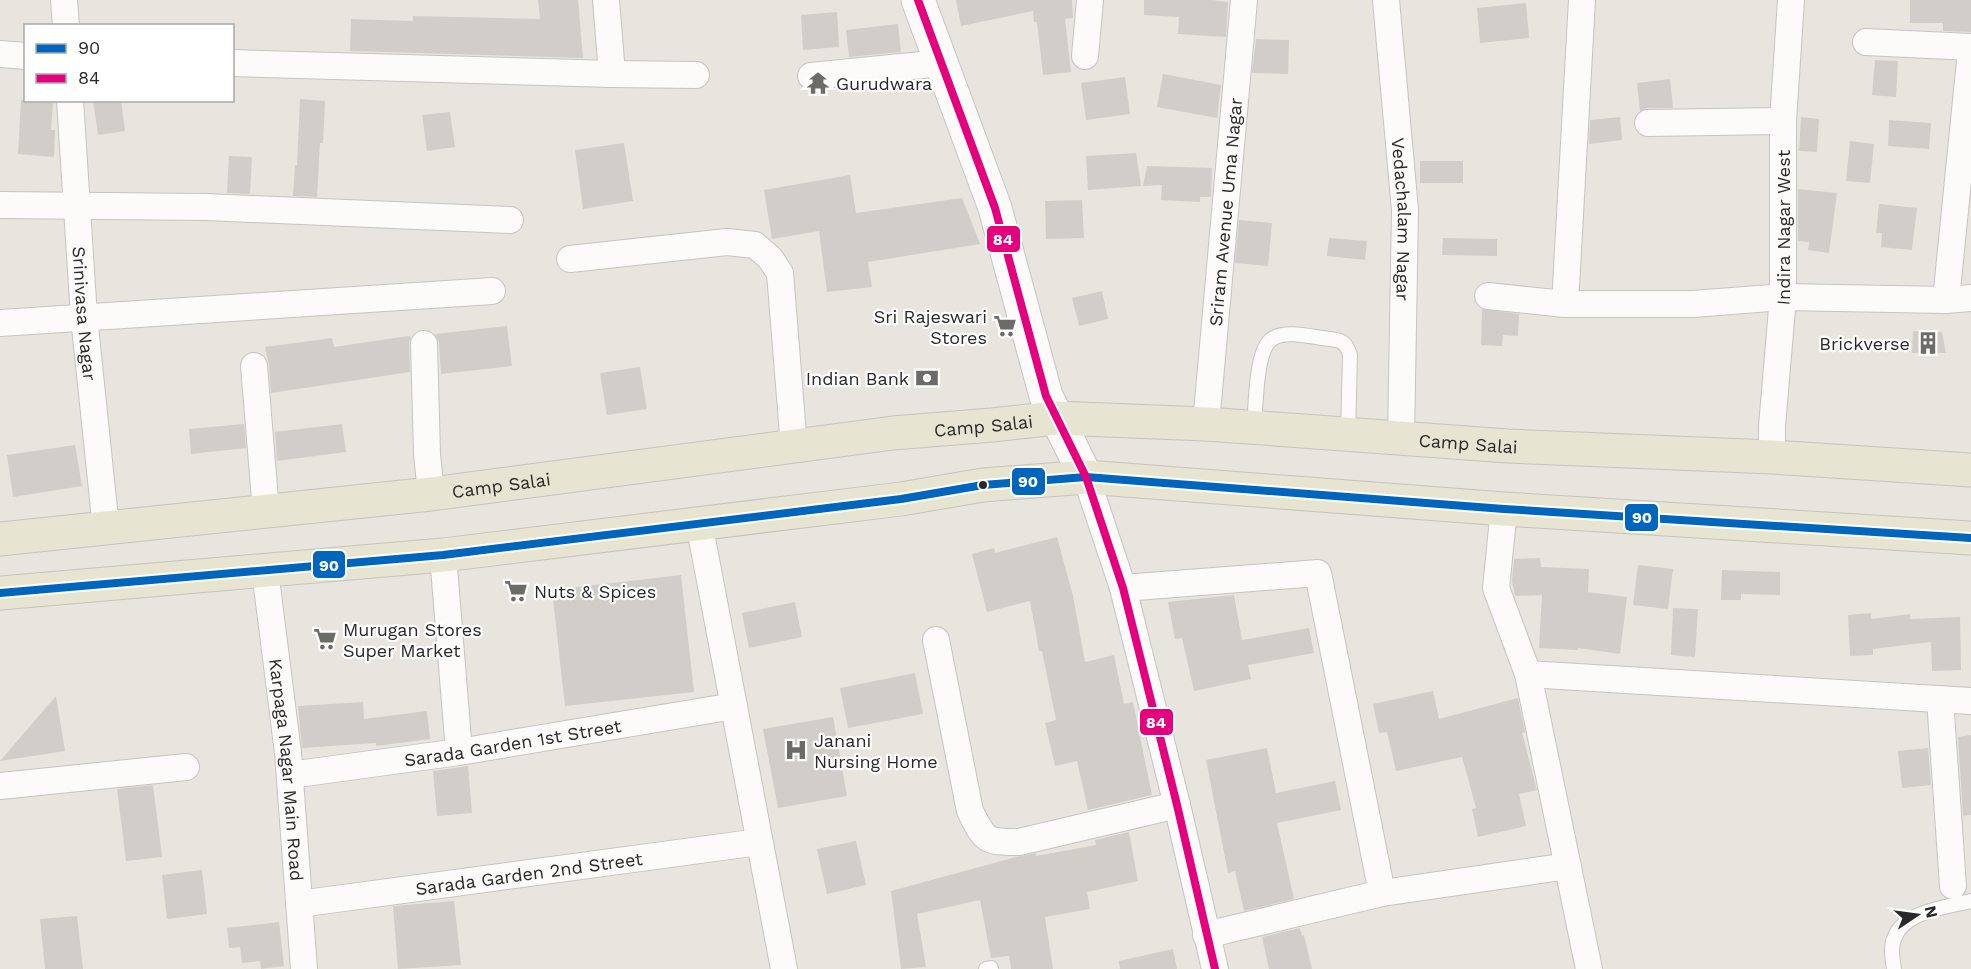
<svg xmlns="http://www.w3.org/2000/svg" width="1971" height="969" font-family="'Work Sans',sans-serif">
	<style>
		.building { fill: #d1cec9 }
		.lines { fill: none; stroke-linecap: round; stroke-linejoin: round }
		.service-casing { stroke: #c5c4c4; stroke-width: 16 }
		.minor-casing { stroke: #c5c4c4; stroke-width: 28 }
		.tertiary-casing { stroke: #c5c4c4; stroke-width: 35 }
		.primary-casing { stroke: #c4c3c0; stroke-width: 35 }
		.service { stroke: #fcfbfa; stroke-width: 14 }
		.minor { stroke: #fcfbfa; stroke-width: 26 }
		.tertiary { stroke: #fcfbfa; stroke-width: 33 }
		.primary { stroke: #e7e4d2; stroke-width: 33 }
		.bus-1-casing { stroke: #fff; stroke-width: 12 }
		.bus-2-casing { stroke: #fff; stroke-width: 12 }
		.bus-1 { stroke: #0065bd; stroke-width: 8 }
		.bus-2 { stroke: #e5007d; stroke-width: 8 }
		.bus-dot { fill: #292929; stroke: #fff; stroke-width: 2 }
		.labels { text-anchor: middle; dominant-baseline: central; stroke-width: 4.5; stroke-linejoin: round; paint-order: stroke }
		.poi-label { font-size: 18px; fill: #292929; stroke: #fff; text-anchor: start }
		.street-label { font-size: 18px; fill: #292929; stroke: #fff }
		.line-badge { stroke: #fff; stroke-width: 2 }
		.badge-label { font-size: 16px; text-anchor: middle; font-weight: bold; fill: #fff }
	</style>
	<rect width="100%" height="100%" fill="#e8e5de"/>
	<g class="building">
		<path d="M538,0H578L583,58L350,51L351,19L413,21V16L540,19Z"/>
		<path d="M956,0H1072L1073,18L1065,19L1071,72L1043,75L1037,22H1034L1033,11L961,26Z"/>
		<path d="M1144,0H1212L1228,2L1226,37L1178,34L1179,17L1144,15Z"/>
		<path d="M1910,0H1971V32L1943,31V23H1910Z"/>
		<path d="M1526,3L1529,38L1480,43L1477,8Z"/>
		<path d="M837,12L839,47L803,50L801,15Z"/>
		<path d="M898,24L901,52L849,57L846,30Z"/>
		<path d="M1256,39L1289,40L1288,74L1252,73Z"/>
		<path d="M1875,60L1898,61L1896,97L1872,95Z"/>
		<path d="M1163,74L1221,85L1217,118L1157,107Z"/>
		<path d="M1125,77L1130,114L1086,120L1081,83Z"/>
		<path d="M1670,79L1673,108H1648L1640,111L1637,83Z"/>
		<path d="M300,99L325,101L323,143H320L317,197L293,196L295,165H297Z"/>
		<path d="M21,100H53L51,130H55L54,157L18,154Z"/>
		<path d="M93,100H121L125,131L98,135Z"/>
		<path d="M450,112L455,147L427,151L422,115Z"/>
		<path d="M1620,117L1622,140L1589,144L1590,120Z"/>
		<path d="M1801,117L1819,119L1817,152L1799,151Z"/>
		<path d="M1889,120L1931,123L1929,149L1888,146Z"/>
		<path d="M1850,141L1874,144L1870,183L1846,181Z"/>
		<path d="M624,143L633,201L583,209L575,150Z"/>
		<path d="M1136,153L1141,186L1088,190L1086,156Z"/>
		<path d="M229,156L252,157L250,194L227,193Z"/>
		<rect x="1420" y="161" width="43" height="22"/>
		<path d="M1147,166L1212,168L1211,197H1200V202L1161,200L1162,185L1143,186Z"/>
		<path d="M850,175L856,213L962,198L980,244L868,262L872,287L827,292L819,231L772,239L764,190Z"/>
		<path d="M1798,189L1837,193L1829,253L1808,250L1809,242L1798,241Z"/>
		<path d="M1082,200L1084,238L1046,239L1045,201Z"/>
		<path d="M1879,204L1917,208L1912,250L1881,247L1882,233H1876Z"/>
		<path d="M1239,220L1272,223L1268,266L1235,263Z"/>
		<path d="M1329,238L1367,241L1365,260L1327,256Z"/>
		<path d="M1443,238L1497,239V256L1442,255Z"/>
		<path d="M1102,291L1108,319L1079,326L1072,298Z"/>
		<path d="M1482,309L1519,314L1518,336L1503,335L1502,346L1481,345Z"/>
		<path d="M507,326L512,366L441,374L439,343L435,334Z"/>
		<path d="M1913,331L1942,332L1946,353H1912Z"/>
		<path d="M408,336L411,337L409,344L410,372L271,393L269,365L265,347L332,338L334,347Z"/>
		<path d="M640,367L647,409L607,415L600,373Z"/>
		<path d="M244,424L246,448L191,454L189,429Z"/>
		<path d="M342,424L346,452L277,461L275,432Z"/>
		<path d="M75,445L82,486L13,497L7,455Z"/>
		<path d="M1057,537L1073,596L1085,662L1114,655L1124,704L1133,702L1152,795L1088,810L1077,761L1055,766L1045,723L1056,720L1042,651H1039L1030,601L987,612L972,554L994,548L995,553Z"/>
		<path d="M1540,558L1541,567L1589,569L1588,592L1627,597L1620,654L1578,648V650L1539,648L1542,595L1515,596L1512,581L1514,559Z"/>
		<path d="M1638,565L1673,569L1668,609L1633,605Z"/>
		<path d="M1722,570L1780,572V595L1741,594V600H1721Z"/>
		<path d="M681,575L694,692L565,706L552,590Z"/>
		<path d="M1234,595L1242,640L1309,628L1314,653L1248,665L1251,679L1194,691L1182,638L1175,639L1168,602Z"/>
		<path d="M795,602L802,637L749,648L742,613Z"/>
		<path d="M1673,608L1698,609L1695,657L1671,655Z"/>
		<path d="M1871,613V619L1910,614V619L1960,617L1961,670L1932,671L1931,642L1873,649V655L1850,656L1848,615Z"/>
		<path d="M915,673L923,714L848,728L840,688Z"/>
		<path d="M1433,691L1439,719L1518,698L1525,732L1522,733L1537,790L1519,794L1526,826L1478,837L1472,809L1476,808L1462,757L1396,771L1387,732L1379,733L1373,704Z"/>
		<path d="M56,696L65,751L0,761Z"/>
		<path d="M363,702L364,719L427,711L430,739L376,746V743L302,748L298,706Z"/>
		<path d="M833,717L847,796L778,808L763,729Z"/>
		<path d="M1971,735V815L1963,816L1958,737Z"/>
		<path d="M1267,748L1276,793L1335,781L1341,810L1277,823L1294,899L1244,911L1235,871L1228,873L1206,760Z"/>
		<path d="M1928,748L1931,785L1902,788L1898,751Z"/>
		<path d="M468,766L472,813L437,816L433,771Z"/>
		<path d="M153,785L162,857L126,861L117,789Z"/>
		<path d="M1129,832L1138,881L1087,892L1090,909L1045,917L1053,969H1011L1009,956L991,958L980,900L917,914L926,967L901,969L891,891L1016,857L1036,853V856L1096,845L1095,840Z"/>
		<path d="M856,841L866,885L827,894L817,849Z"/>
		<path d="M202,870L207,914L167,919L162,875Z"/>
		<path d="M454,901L461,965L398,969L393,906Z"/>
		<path d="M77,916L83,969H45L40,919Z"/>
		<path d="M279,922L284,966L261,969L260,961L242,963L240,947L229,948L227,928Z"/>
		<path d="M1300,928L1302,936L1304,935L1312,969H1269L1262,937Z"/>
		<path d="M1173,949L1177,969H1120L1119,961Z"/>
	</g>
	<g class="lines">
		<g class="service-casing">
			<g id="service">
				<path d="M1254,428C1256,408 1255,350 1272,339C1284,330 1308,336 1322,338C1337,340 1345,338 1350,355L1348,435"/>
				<path d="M986,969L991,968"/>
				<path d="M1894,969C1893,963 1892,956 1892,950C1893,912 1943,908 1971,901"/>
			</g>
		</g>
		<g class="minor-casing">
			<g id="minor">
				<path d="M64,0L66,26"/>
				<path id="s1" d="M1386,0L1405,210L1401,439"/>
				<path d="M1582,0L1565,304H1693L1783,297L1946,300L1971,298"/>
				<path d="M1866,42L1971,47"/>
				<path d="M0,54L26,56"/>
				<path d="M1085,56L1090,0"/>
				<path d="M232,63L612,74L606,0"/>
				<path d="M612,74L696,75"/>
				<path d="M811,76L942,63"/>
				<path id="s2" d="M70,100L84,317L106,528"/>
				<path d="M1648,123L1783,121"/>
				<path d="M0,205L206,207L510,220"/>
				<path d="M570,259L727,242L755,245L770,258L780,273L794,447"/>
				<path d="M1488,296L1565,304"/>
				<path d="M1946,300L1971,51"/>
				<path d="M0,323L492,291"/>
				<path d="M424,344L427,454L431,494"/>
				<path d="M254,366L266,511"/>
				<path id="s3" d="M1206,424L1244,0"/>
				<path id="s4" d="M1772,457V426L1783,297V121L1791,0"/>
				<path d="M1086,477L1123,588L1177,805L1215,969"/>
				<path d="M1504,509L1496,588L1528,674L1589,969"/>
				<path d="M699,523L784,969"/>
				<path d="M443,555L459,752"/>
				<path id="s5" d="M265,571L288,753L304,969"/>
				<path d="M1123,588L1318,573L1382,893"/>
				<path d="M936,640L970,811C985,841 985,842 1019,842L1177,805"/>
				<path d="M1528,674L1971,701"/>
				<path d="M1940,699L1953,886"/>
				<path id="s6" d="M290,775L459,752L734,706"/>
				<path d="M0,786L186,767"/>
				<path id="s7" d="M299,904L759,842"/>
				<path d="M1206,935L1382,893L1568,866"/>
			</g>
		</g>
		<g class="tertiary-casing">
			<path id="tertiary" d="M918,0L995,208L1046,396L1086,477"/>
		</g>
		<g class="primary-casing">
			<g id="primary">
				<path id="s8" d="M0,539L431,494L893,433L992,425L1056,418L1206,424L1508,446L1772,457L1971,470"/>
				<path d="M0,593L443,555L901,499L983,485L1086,477L1504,509L1971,538"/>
			</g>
		</g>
		<use href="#service" class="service"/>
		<use href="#minor" class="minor"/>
		<use href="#tertiary" class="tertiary"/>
		<use href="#primary" class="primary"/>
		<g class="bus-1-casing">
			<path id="bus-1" d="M0,593L443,555L901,499L983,485L1086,477L1504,509L1971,538"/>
		</g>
		<g class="bus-2-casing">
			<path id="bus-2" d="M918,0L995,208L1046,396L1086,477L1123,588L1177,805L1215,969"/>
		</g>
		<use href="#bus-1" class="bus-1"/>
		<use href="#bus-2" class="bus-2"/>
	</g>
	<defs>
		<g id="temple-bare" transform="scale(1.8)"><path d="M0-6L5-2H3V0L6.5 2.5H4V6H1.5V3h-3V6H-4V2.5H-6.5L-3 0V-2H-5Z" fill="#6c6b68" stroke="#fff" stroke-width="2.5" paint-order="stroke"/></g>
		<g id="supermarket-bare" transform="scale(1.8)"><path d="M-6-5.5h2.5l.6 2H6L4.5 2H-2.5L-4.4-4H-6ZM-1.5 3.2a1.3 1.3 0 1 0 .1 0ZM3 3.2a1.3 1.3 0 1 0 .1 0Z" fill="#6c6b68" stroke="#fff" stroke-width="2.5" paint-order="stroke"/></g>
		<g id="building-bare" transform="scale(1.8)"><path d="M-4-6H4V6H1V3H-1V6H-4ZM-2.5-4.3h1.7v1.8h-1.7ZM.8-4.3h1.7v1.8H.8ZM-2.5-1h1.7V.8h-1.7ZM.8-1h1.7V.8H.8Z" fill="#6c6b68" stroke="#fff" stroke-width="2.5" paint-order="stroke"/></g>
		<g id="bank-bare" transform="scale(1.8)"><path d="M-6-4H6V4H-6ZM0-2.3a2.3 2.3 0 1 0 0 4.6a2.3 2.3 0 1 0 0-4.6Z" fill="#6c6b68" stroke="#fff" stroke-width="2.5" paint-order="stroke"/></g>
		<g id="hospital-bare" transform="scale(1.8)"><path d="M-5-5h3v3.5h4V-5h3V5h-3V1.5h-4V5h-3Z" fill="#6c6b68" stroke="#fff" stroke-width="2.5" paint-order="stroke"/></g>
	</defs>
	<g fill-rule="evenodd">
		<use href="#temple-bare" x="818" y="83"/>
		<use href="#supermarket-bare" x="1005" y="326"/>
		<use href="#building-bare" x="1928" y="343"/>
		<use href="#bank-bare" x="927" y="378"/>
		<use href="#supermarket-bare" x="516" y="591"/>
		<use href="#supermarket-bare" x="325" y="639"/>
		<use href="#hospital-bare" x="796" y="750"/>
	</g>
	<circle class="bus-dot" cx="983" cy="485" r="5"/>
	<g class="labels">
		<g class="poi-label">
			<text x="836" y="83">Gurudwara</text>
			<text x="987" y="316" text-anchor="end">Sri Rajeswari<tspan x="987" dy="21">Stores</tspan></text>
			<text x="1910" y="343" text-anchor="end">Brickverse</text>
			<text x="909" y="378" text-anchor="end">Indian Bank</text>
			<text x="534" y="591">Nuts &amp; Spices</text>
			<text x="343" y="629">Murugan Stores<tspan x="343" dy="21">Super Market</tspan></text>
			<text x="814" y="740">Janani<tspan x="814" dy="21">Nursing Home</tspan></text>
		</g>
		<g class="street-label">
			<text stroke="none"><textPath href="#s3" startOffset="213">Sriram Avenue Uma Nagar</textPath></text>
			<text stroke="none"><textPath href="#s1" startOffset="220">Vedachalam Nagar</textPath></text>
			<text stroke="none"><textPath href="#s4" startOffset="230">Indira Nagar West</textPath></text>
			<text stroke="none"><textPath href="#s2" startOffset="214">Srinivasa Nagar</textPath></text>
			<text stroke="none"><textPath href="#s8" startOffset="990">Camp Salai</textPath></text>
			<text stroke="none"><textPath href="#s8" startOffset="1476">Camp Salai</textPath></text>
			<text stroke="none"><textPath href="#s8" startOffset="504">Camp Salai</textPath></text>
			<text stroke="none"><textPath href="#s6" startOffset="225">Sarada Garden 1st Street</textPath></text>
			<text stroke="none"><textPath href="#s5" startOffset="200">Karpaga Nagar Main Road</textPath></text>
			<text stroke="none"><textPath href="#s7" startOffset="232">Sarada Garden 2nd Street</textPath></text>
		</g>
	</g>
	<g class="line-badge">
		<rect x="986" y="225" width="35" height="28" rx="6" fill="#e5007d"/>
		<rect x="1011" y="467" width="35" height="29" rx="6" fill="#0065bd"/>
		<rect x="1624" y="503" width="35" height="29" rx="6" fill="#0065bd"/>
		<rect x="312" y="550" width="34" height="29" rx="6" fill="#0065bd"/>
		<rect x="1139" y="708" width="35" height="28" rx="6" fill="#e5007d"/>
	</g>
	<g class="badge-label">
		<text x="1003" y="245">84</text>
		<text x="1028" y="487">90</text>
		<text x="1642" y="523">90</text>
		<text x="329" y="571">90</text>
		<text x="1156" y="728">84</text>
	</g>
	<rect x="24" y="24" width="210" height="78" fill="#ffffff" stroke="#a9a9a9" stroke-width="1.5"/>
	<rect x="36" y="44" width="30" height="9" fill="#0065bd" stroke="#a9a9a9" stroke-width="1.5"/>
	<text x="78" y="54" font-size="18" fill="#292929">90</text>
	<rect x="36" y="74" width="30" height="9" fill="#e5007d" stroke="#a9a9a9" stroke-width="1.5"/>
	<text x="78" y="84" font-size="18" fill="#292929">84</text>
	<g transform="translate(1917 915) rotate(77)" stroke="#ffffff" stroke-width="4.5" paint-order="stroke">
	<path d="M0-4.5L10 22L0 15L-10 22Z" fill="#292929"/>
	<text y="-9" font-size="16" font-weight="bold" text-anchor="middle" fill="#292929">N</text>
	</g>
</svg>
